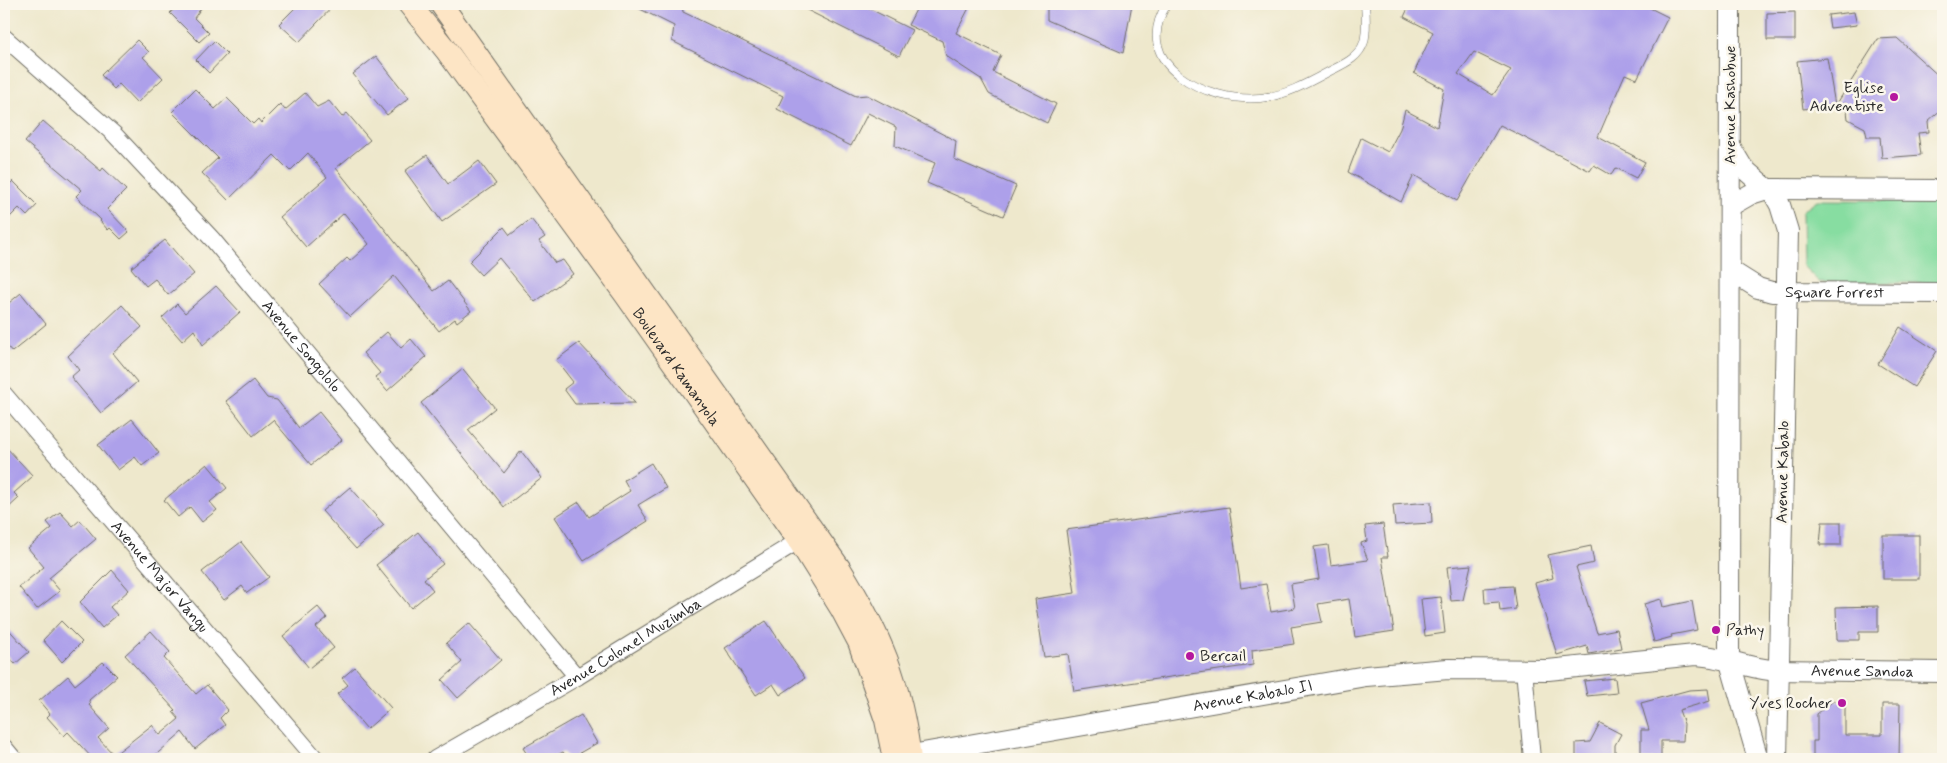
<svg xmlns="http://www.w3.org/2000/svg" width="1947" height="763" font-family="Mynerve,sans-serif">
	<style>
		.green { fill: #87dda1; stroke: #598466 }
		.building { fill: #ada0ea; fill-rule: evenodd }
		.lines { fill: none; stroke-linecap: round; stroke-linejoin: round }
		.service-casing { stroke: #6f6d63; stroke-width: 9 }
		.minor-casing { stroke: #6f6d63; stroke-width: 18 }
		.tertiary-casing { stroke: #6f6d63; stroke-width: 22 }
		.secondary-casing { stroke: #6f6d63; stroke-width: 24 }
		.service { stroke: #fff; stroke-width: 8 }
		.minor { stroke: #fff; stroke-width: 16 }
		.tertiary { stroke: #fff; stroke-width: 20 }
		.secondary { stroke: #fde5c5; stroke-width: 22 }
		.poi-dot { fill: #b5179e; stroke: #fbf7ec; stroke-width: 2 }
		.labels { text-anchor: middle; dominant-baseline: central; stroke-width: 5; stroke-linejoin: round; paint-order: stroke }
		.poi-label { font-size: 16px; fill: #2b2b2b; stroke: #fbf7ec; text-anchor: end }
		.street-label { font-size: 16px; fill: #2b2b2b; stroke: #fbf7ec }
	</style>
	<rect width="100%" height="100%" fill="#fbf7ec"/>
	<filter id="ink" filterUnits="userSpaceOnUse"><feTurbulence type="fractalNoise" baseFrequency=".02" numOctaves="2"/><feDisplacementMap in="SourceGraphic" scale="10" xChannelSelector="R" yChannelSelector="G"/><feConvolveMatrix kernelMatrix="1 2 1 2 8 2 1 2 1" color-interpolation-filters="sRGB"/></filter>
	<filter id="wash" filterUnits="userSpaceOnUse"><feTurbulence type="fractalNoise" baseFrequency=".0096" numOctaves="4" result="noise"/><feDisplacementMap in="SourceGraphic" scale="20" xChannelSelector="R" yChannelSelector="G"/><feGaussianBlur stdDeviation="1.12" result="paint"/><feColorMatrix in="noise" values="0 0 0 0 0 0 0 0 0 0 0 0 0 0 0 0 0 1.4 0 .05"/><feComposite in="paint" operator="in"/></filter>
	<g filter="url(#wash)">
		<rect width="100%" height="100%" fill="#eee8cc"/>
		<path class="green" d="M1817,200L1943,201V283L1819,282L1803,266L1802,211Z"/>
		<g id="blocks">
			<g class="building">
				<path d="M180,4H204L194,18L209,33L199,42L170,13Z"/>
				<path d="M299,4H335L299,42L279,24Z"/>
				<path d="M630,4H682L683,12L856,96L867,95L956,141L954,159L1016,186L1003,216L927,183L935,163L895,146L896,127L868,113L851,146L777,109L783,96L672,41L674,26Z"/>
				<path d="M795,4H860L912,30L899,56Z"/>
				<path d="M919,4H971L956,33L1001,55L993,72L1056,104L1047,123L989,94L981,79L946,56L942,41L908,25Z"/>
				<path d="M1047,4H1132L1123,53L1047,20Z"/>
				<path d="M1410,4H1642L1668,17L1637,79L1625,74L1598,137L1645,162L1636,178L1616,168L1611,175L1594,165L1590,171L1500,125L1457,201L1414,175L1401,202L1348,172L1361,138L1388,152L1400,129L1405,110L1437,127L1444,89L1414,73L1433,32L1404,17ZM1474,52L1511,70L1493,95L1458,74Z"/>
				<path d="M1795,12V40H1767V13Z"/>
				<path d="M1854,12L1857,25L1830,28L1828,15Z"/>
				<path d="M1897,38L1942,79L1943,108L1928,121L1929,132L1918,133L1921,155L1882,158L1880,137H1867L1865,128L1848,119L1846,103L1836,105L1878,39Z"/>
				<path d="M137,40L149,52L143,57L163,78L137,103L119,84L114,89L101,75Z"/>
				<path d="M214,41L227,54L209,73L196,60Z"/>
				<path d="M376,56L409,98L387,115L353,74Z"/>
				<path d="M1827,58L1835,105L1803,109L1797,61Z"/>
				<path d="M195,89L215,109L227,98L253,124L258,119L261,123L280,104L285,110L305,93L317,107L329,101L342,117L347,113L370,140L336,168L434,291L448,281L471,311L457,322L455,319L439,331L394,276L350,317L319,284L347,258L350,261L369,244L344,213L306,247L280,217L327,177L308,153L290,171L274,155L228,200L202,173L218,158L172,112Z"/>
				<path d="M43,121L101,171L103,168L126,190L107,209L129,232L121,239L110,228L108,230L100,221L101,220L76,196L82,190L25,142Z"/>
				<path d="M427,155L448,184L479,161L496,184L442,222L405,171Z"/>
				<path d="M13,181L37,205L27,216L19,208L4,223V190Z"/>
				<path d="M531,219L545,237L539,241L555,263L563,260L573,274L535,302L499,258L481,275L469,262L504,227L510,235Z"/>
				<path d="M165,240L194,274L168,295L155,279L146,286L131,268Z"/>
				<path d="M216,286L240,312L203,345L194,330L182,341L162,318L177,304L185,313Z"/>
				<path d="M21,293L46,324L12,352L4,342V307Z"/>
				<path d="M122,305L142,327L113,353L137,382L101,413L71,377L79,370L68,356Z"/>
				<path d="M1900,327L1937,351L1914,387L1878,364Z"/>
				<path d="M387,332L401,348L411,339L426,357L387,391L375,377L380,373L363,353Z"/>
				<path d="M579,343L635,403L575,404L564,389L573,382L556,360Z"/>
				<path d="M463,369L495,408L468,430L504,473L521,451L542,478L504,507L421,403Z"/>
				<path d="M253,380L267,398L277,400L299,428L319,412L342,440L311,465L273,420L253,436L226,401Z"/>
				<path d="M132,419L159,453L142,466L135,457L118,470L98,445Z"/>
				<path d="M4,445L33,476L14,493L19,498L4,512Z"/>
				<path d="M651,463L666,488L638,505L648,521L584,561L555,517L579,502L589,517L630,491L624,480Z"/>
				<path d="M207,464L227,488L210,502L217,510L202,522L190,507L178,517L164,500Z"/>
				<path d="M350,487L384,525L356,549L322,511Z"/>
				<path d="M1431,502L1432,523L1395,525L1393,505Z"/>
				<path d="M1229,507L1241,588L1266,584L1271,612L1295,608L1291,584L1319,579L1314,547L1328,545L1331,565L1368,560L1361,543L1367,541L1365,526L1383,524L1388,557H1382L1394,631L1355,637L1349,599L1318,604L1322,622L1291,627L1294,644L1252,650L1253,665L1074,691L1068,654L1044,657L1035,599L1075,593L1066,530Z"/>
				<path d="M60,512L73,526L80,520L96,539L49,578L60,591L37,609L19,587L44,567L28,548L52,528L47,522Z"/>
				<path d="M1822,522H1841V545H1820Z"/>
				<path d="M418,532L443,564L424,579L433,590L411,608L376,565Z"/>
				<rect x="1883" y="535" width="36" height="44"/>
				<path d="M241,542L269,577L247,593L242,586L224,600L202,572Z"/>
				<path d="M1591,546L1594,563L1576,567L1597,633L1617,629L1621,648L1589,654L1587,646L1557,655L1535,583L1553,578L1548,555Z"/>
				<path d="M1471,565L1463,600L1451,601L1447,567Z"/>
				<path d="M112,570L129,590L110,607L117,615L102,628L80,602Z"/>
				<path d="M1513,586L1516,609L1500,611L1499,602L1485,603L1484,588Z"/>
				<path d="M1441,597L1445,633L1425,636L1421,599Z"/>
				<path d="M1661,599L1663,607L1692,601L1697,630L1671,635L1672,637L1654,642L1644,604Z"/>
				<path d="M1878,606V632H1859V640H1837L1836,607Z"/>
				<path d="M318,607L327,618L316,627L334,648L309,668L283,636Z"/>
				<path d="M61,621L82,642L62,662L43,640Z"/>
				<path d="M766,621L805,678L780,695L773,684L756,695L725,648Z"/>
				<path d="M469,623L501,660L458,698L442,680L462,662L446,643Z"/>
				<path d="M4,624L29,652L15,664L4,652Z"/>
				<path d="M151,631L170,652L164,658L196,694L207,685L228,710L220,718L225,725L195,749L182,732L151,759H93L68,732L64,736L47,717L50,714L39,701L68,676L75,685L103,662L117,676L89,700L91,703L89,705L109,728L98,738L114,755L152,725L160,735L179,719L173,712L175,710L125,655Z"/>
				<path d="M355,667L391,708L367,729L337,694L348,685L342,678Z"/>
				<path d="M1615,678L1617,693L1587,696L1584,681Z"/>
				<path d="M1708,689L1710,701L1679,710L1684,724L1683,741H1661V759H1641V730H1649L1641,703L1689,690Z"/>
				<path d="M1833,701L1845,702V735H1882V704H1900L1899,759H1813V741H1817V714Z"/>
				<path d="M581,715L597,743L569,759L563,752L550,759H530L523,748Z"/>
				<path d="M1600,723L1621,734L1615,745V759H1576V743L1590,742Z"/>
			</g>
		</g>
	</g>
	<g filter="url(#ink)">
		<use href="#blocks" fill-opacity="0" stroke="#6f6d63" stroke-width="1"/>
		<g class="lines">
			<g class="service-casing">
				<path id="service" d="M1167,4C1128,65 1208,103 1260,98C1285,96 1308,83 1330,71C1344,64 1359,58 1364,42C1367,30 1366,16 1365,4"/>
			</g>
			<g class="minor-casing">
				<g id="minor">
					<path id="s1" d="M4,37L114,134L213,240L577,677"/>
					<path id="s2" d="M4,394L316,759"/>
					<path d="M1524,669L1532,759"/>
					<path d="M4,747L14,759"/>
					<path id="s3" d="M435,759L577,677L808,535"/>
				</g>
			</g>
			<g class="tertiary-casing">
				<g id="tertiary">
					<path d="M1730,4L1729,659L1758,759"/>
					<path d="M1731,148L1743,168L1767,189"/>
					<path d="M1771,189L1780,205L1788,231L1777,759"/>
					<path d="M1730,206L1751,194L1767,189L1943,190"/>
					<path id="s4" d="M1731,271L1758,288L1772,292L1943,293"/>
					<path id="s5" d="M894,758L1366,676L1448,669L1548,670L1695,655C1721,656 1744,667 1770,670L1943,672"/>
				</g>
			</g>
			<g class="secondary-casing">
				<g id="secondary">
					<path id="s6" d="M409,4L446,50L625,294L799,541L842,610L859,642L886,720L894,759"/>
					<path d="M441,4L840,569C880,633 901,683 910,759"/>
				</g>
			</g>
			<use href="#service" class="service"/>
			<use href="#minor" class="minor"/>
			<use href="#tertiary" class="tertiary"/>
			<use href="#secondary" class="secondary"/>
		</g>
	</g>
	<g class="poi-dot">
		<circle cx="1894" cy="97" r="5"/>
		<circle cx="1716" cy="630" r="5"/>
		<circle cx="1190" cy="656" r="5"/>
		<circle cx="1842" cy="703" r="5"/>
	</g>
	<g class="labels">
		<g class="poi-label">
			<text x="1884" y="88">Eglise<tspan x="1884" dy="18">Adventiste</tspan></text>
			<text x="1726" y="630" text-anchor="start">Pathy</text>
			<text x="1200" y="656" text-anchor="start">Bercail</text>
			<text x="1832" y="703">Yves Rocher</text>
		</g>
		<g class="street-label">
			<text transform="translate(1730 105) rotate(-90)">Avenue Kashobwe</text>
			<text stroke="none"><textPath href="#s4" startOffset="109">Square Forrest</textPath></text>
			<text stroke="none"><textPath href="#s1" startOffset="430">Avenue Songololo</textPath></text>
			<text stroke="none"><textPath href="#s6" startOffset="451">Boulevard Kamanyola</textPath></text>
			<text transform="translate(1783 472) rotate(-89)">Avenue Kabalo</text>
			<text stroke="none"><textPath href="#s2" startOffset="240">Avenue Major Vangu</textPath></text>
			<text stroke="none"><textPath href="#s3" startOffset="221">Avenue Colonel Muzimba</textPath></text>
			<text stroke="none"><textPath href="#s5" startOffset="978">Avenue Sandoa</textPath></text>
			<text stroke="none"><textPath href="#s5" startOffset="364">Avenue Kabalo II</textPath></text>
		</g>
	</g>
	<rect width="1947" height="763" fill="none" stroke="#fbf7ec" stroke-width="20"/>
</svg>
